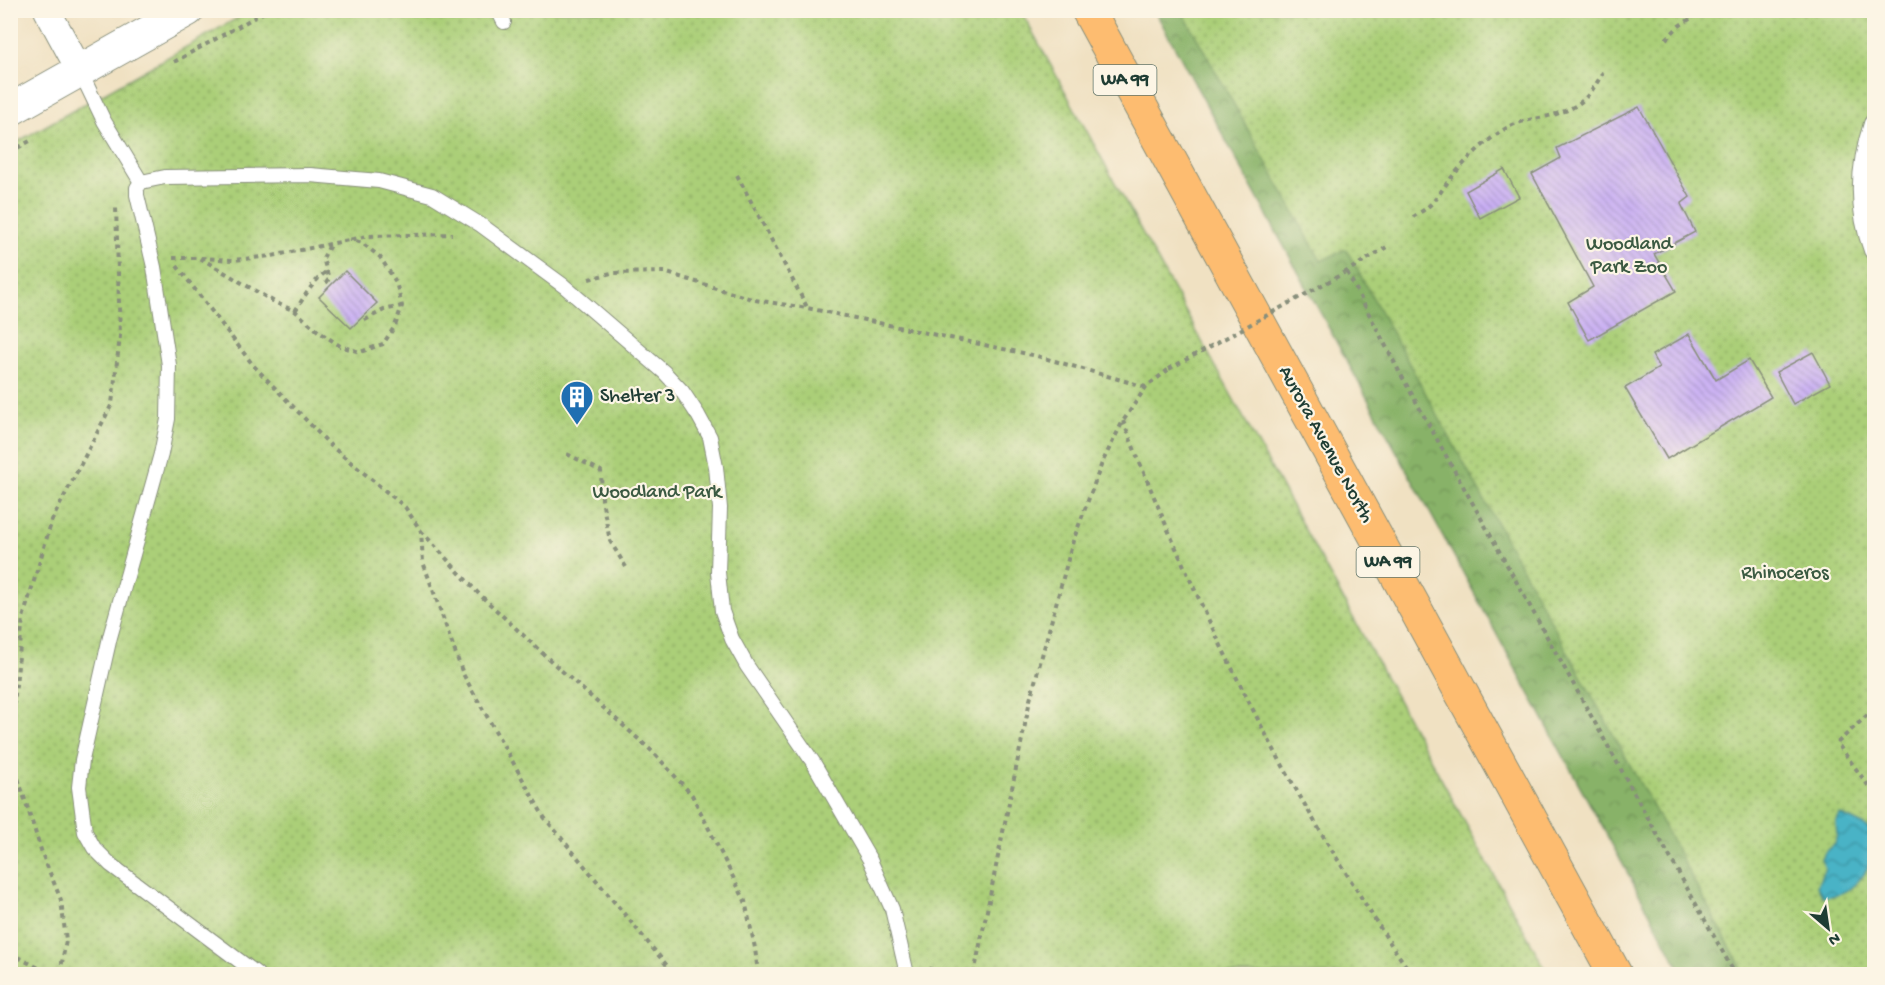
<svg xmlns="http://www.w3.org/2000/svg" width="1885" height="985" font-family="'Gochi Hand',sans-serif">
	<style>
		.forest { fill: url(#forest-crowns); stroke: #54784e; stroke-width: 1.5 }
		.park { fill: url(#park-dots); stroke: #658656; stroke-width: 1.5 }
		.water { fill: url(#water-waves); stroke: #34787d; stroke-width: 1.5 }
		.building { fill: url(#building-back-hatch) }
		.lines { fill: none; stroke-linecap: round; stroke-linejoin: round }
		.service-casing { stroke: #888f7b; stroke-width: 16 }
		.pedestrian-casing { stroke: #888f7b; stroke-width: 22 }
		.minor-casing { stroke: #888f7b; stroke-width: 28 }
		.tertiary-casing { stroke: #888f7b; stroke-width: 34 }
		.trunk-casing { stroke: #888f7b; stroke-width: 35 }
		.path { stroke: #888f7b; stroke-width: 4; stroke-dasharray: 4.5 4.5; stroke-linecap: butt }
		.service { stroke: #fff; stroke-width: 14 }
		.pedestrian { stroke: #fff; stroke-width: 20 }
		.minor { stroke: #fff; stroke-width: 26 }
		.tertiary { stroke: #fff; stroke-width: 32 }
		.trunk { stroke: #fdbc70; stroke-width: 33 }
		.path-bridge { stroke: #888f7b; stroke-width: 4; stroke-dasharray: 4.5 4.5; stroke-linecap: butt }
		.labels { text-anchor: middle; dominant-baseline: central; stroke-width: 4.5; stroke-linejoin: round; paint-order: stroke }
		.shield { fill: #fcf5e5; stroke: #617469; stroke-width: 1.5 }
		.shield-label { font-size: 18px; font-weight: bold; fill: #1f3d34 }
		.park-label { font-size: 20px; fill: #3b5a42; stroke: #fcf5e5 }
		.poi-label { font-size: 20px; fill: #1f3d34; stroke: #fcf5e5; text-anchor: start }
		.street-label { font-size: 20px; fill: #1f3d34; stroke: #fcf5e5 }
	</style>
	<defs>
		<pattern id="forest-crowns" width="20" height="18" patternUnits="userSpaceOnUse" patternTransform="scale(1.5)"><rect width="20" height="18" fill="#88b268"/><path d="M2 6a3 3 0 1 1 6 0M12 15a3 3 0 1 1 6 0" fill="none" stroke="#6f9256"/></pattern>
		<pattern id="park-dots" width="8" height="8" patternUnits="userSpaceOnUse" patternTransform="scale(1.5)"><rect width="8" height="8" fill="#abcf78"/><path d="M2 2h.1M6 6h.1" fill="none" stroke="#8ba963" stroke-width="1.8" stroke-linecap="round"/></pattern>
		<pattern id="water-waves" width="16" height="10" patternUnits="userSpaceOnUse" patternTransform="scale(1.5)"><rect width="16" height="10" fill="#48b3c6"/><path d="M0 5q4-4 8 0t8 0" fill="none" stroke="#3b93a2"/></pattern>
		<pattern id="building-back-hatch" width="6" height="6" patternUnits="userSpaceOnUse" patternTransform="scale(1.5)"><rect width="6" height="6" fill="#c9aff4"/><path d="M-1 5l2 2M0 0l6 6M5-1l2 2" fill="none" stroke="#a390c6"/></pattern>
	</defs>
	<rect width="100%" height="100%" fill="#fcf5e5"/>
	<filter id="ink" filterUnits="userSpaceOnUse"><feTurbulence type="fractalNoise" baseFrequency=".0167" numOctaves="2"/><feDisplacementMap in="SourceGraphic" scale="12" xChannelSelector="R" yChannelSelector="G"/><feConvolveMatrix kernelMatrix="1 2 1 2 8 2 1 2 1" color-interpolation-filters="sRGB"/></filter>
	<filter id="wash" filterUnits="userSpaceOnUse"><feTurbulence type="fractalNoise" baseFrequency=".008" numOctaves="4" result="noise"/><feDisplacementMap in="SourceGraphic" scale="24" xChannelSelector="R" yChannelSelector="G"/><feGaussianBlur stdDeviation="1.35" result="paint"/><feColorMatrix in="noise" values="0 0 0 0 0 0 0 0 0 0 0 0 0 0 0 0 0 1.4 0 .05"/><feComposite in="paint" operator="in"/></filter>
	<g filter="url(#wash)">
		<rect width="100%" height="100%" fill="#f0e1c2"/>
		<path class="forest" d="M1155,11H1240L1874,419V974H1683Z"/>
		<g class="park">
			<path d="M250,11H1021L1548,974H11L10,146Z"/>
			<path d="M1182,11H1874V974H1745L1346,249L1321,261Z"/>
		</g>
		<path class="water" d="M1840,814L1863,825L1874,833C1876,866 1857,895 1823,897L1817,886L1825,868L1821,859L1826,851L1834,844L1837,836L1836,823Z"/>
		<g id="blocks">
			<g class="building">
				<path d="M1639,107L1690,197L1681,204L1695,232L1654,254L1676,291L1589,340L1568,302L1593,287L1532,174L1561,158L1557,148Z"/>
				<path d="M1504,169L1519,197L1480,218L1466,191Z"/>
				<path d="M345,271L377,303L351,328L319,297Z"/>
				<path d="M1689,334L1716,380L1749,360L1771,397L1667,459L1625,388L1659,368L1652,355Z"/>
				<path d="M1813,352L1830,384L1793,404L1776,372Z"/>
			</g>
		</g>
	</g>
	<g filter="url(#ink)">
		<use href="#blocks" fill-opacity="0" stroke="#888f7b" stroke-width="1.5"/>
		<g class="lines">
			<g class="service-casing">
				<g id="service">
					<path d="M498,10L504,22"/>
					<path d="M80,71L104,121L141,182"/>
					<path d="M257,974L111,865L94,848L85,832L79,787L82,760L110,637L161,454L168,419L169,365L154,267L137,195V188L141,182L165,177L310,175L379,181L432,195L481,225L564,286L664,372L682,391L698,415L710,437L716,467L720,508L718,572L722,611L732,639L747,666L813,762L870,860L892,909L907,974"/>
				</g>
			</g>
			<g class="pedestrian-casing">
				<path id="pedestrian" d="M1874,124C1860,166 1858,208 1874,250"/>
			</g>
			<g class="minor-casing">
				<path id="minor" d="M47,10L80,71"/>
			</g>
			<g class="tertiary-casing">
				<path id="tertiary" d="M10,110L188,10"/>
			</g>
			<g class="trunk-casing">
				<path id="trunk" d="M1088,10L1615,974"/>
			</g>
			<g class="path">
				<path d="M1666,39L1679,26L1704,10"/>
				<path d="M174,62L268,10"/>
				<path d="M10,152L30,141"/>
				<path d="M737,175L807,307"/>
				<path d="M1413,217C1419,213 1426,209 1431,204C1439,196 1444,186 1451,178C1466,160 1485,141 1505,129C1518,121 1530,120 1544,117C1577,110 1588,100 1603,72"/>
				<path d="M173,258H200L276,303L295,311L318,331L340,346L360,352L383,344L395,326L402,306L396,282L380,257L362,243L350,239"/>
				<path d="M201,258L233,260L272,256L368,236L452,234"/>
				<path d="M177,266L253,365L331,446L405,507L421,531L423,562L463,674L544,817L674,974"/>
				<path d="M1347,272L1400,373L1735,974"/>
				<path d="M1344,273L1390,245"/>
				<path d="M589,279L611,273L664,272L755,300L807,308L1037,356L1146,387"/>
				<path d="M326,283L329,279L323,258L331,243"/>
				<path d="M295,311C305,296 312,282 327,271"/>
				<path d="M365,320L384,310L402,306"/>
				<path d="M1123,421C1187,582 1261,741 1355,887C1373,917 1391,946 1412,974"/>
				<path d="M567,454L601,471L602,500L610,541L626,567"/>
				<path d="M421,531L478,593L552,662L654,753L692,795L745,901L755,948L758,974"/>
				<path d="M1874,709L1837,743L1870,788L1874,791"/>
				<path d="M10,742L23,618L52,520L112,404L120,336L116,207"/>
				<path d="M10,753L43,856L61,900L66,940L60,974"/>
				<path d="M10,953L50,974"/>
				<path d="M929,968L937,974"/>
				<path d="M974,974L1030,700L1073,541L1102,463L1123,421L1146,387L1169,369"/>
			</g>
			<use href="#service" class="service"/>
			<use href="#pedestrian" class="pedestrian"/>
			<use href="#minor" class="minor"/>
			<use href="#tertiary" class="tertiary"/>
			<use href="#trunk" class="trunk"/>
			<path class="path-bridge" d="M1169,369L1344,273"/>
		</g>
	</g>
	<defs>
		<g id="building-pin" transform="scale(1.725)"><path d="M0 17L-7.5 6A9.5 9.5 0 1 1 7.5 6Z" fill="#1f6fb2" stroke="#fcf5e5"/><path d="M-4-6H4V6H1V3H-1V6H-4ZM-2.5-4.3h1.7v1.8h-1.7ZM.8-4.3h1.7v1.8H.8ZM-2.5-1h1.7V.8h-1.7ZM.8-1h1.7V.8H.8Z" fill="#fff"/></g>
	</defs>
	<g fill-rule="evenodd">
		<use href="#building-pin" x="577" y="397"/>
	</g>
	<g class="labels">
		<g class="shield">
			<rect x="1093.5" y="65" width="63" height="30" rx="4.5"/>
			<rect x="1356.5" y="547" width="63" height="30" rx="4.5"/>
		</g>
		<g class="shield-label">
			<text x="1125" y="80">WA 99</text>
			<text x="1388" y="562">WA 99</text>
		</g>
		<g class="park-label">
			<text x="1629" y="245">Woodland<tspan x="1629" dy="23">Park Zoo</tspan></text>
			<text x="657" y="493">Woodland Park</text>
			<text x="1785" y="574">Rhinoceros</text>
		</g>
		<g class="poi-label">
			<text x="600" y="397">Shelter 3</text>
		</g>
		<g class="street-label">
			<text transform="translate(1325 445) rotate(61)">Aurora Avenue North</text>
		</g>
	</g>
	<rect width="1885" height="985" fill="none" stroke="#fcf5e5" stroke-width="36"/>
	<g transform="translate(1828 928) rotate(151)" stroke="#fcf5e5" stroke-width="4.5" paint-order="stroke">
	<path d="M0-4.5L10 22L0 15L-10 22Z" fill="#1f3d34"/>
	<text y="-9" font-size="16" font-weight="bold" text-anchor="middle" fill="#1f3d34">N</text>
	</g>
</svg>
